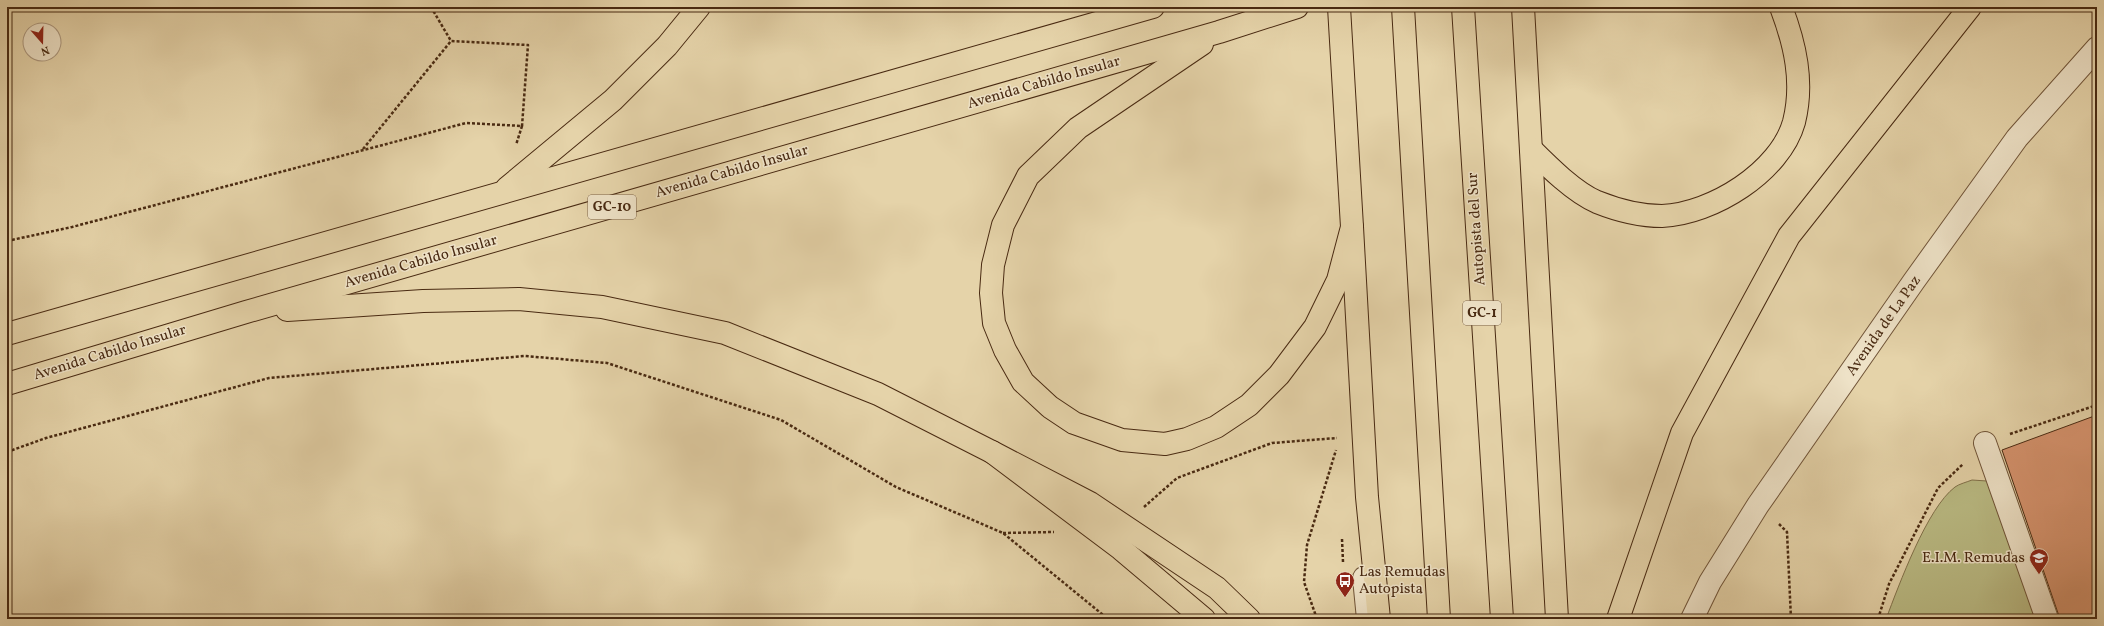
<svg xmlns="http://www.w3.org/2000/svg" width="2104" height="626" font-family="Vollkorn,serif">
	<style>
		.green { fill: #babb84; stroke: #82724b }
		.building { fill: #d6936e; stroke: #492a12 }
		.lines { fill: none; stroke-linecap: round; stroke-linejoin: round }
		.minor-casing { stroke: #705438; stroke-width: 24 }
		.major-casing { stroke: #492a12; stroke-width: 24 }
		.highway-casing { stroke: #492a12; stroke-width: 24 }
		.path { stroke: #492a12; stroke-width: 2.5; stroke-dasharray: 3 2; stroke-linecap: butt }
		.minor { stroke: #eee2c7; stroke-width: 22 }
		.major { stroke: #e5d3a9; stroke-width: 22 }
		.highway { stroke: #e5d3a9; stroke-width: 22 }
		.labels { text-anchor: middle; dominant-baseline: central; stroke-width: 3; stroke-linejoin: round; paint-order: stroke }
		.shield { fill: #eee2c7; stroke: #7a6148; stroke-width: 1 }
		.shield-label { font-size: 14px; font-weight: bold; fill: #492a12 }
		.street-label { font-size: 15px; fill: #492a12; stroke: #eee2c7 }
		.poi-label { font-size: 15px; fill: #492a12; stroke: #eee2c7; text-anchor: end }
	</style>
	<rect width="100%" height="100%" fill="#e5d3a9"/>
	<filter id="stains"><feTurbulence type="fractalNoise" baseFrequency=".005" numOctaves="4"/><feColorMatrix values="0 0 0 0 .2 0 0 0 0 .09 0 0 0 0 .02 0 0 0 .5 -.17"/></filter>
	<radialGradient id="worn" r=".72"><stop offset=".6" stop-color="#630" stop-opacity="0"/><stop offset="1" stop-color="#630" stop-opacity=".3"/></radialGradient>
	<path class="green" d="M1972,480L1987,481L2037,619H1886C1899,585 1927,508 1955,487C1959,484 1967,482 1972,480Z"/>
	<path class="building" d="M2097,415V619H2060L2002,450Z"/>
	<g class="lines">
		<g class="minor-casing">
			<g id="minor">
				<path d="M1985,443L2047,619"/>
				<path d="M1364,578L1368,619"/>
				<path d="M1692,619L1710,582L1758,505L1914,281L2017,138L2097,48"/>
			</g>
		</g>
		<g class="major-casing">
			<g id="major">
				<path d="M1523,7L1557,619"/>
				<path d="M1202,44L1078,128L1028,176L1003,225L993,265L991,293L994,323L1005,350L1023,382L1050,407L1074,423L1122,440L1165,444L1187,439L1216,427L1249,405L1279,375L1315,327L1338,280L1352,227L1339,7"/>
				<path d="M1531,149C1549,167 1574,192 1597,202C1617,210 1641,216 1662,216C1712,214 1780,172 1794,122C1804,82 1795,44 1781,7"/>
				<path d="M507,188L613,100L667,46L699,7"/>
				<path d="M287,310L423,301L519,299L602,307L725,333L878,394L992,452L1121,549L1204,619"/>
				<path d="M7,334L1153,7"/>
				<path d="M7,384L246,312L1219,32L1297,7"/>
				<path d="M1618,619L1682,433L1789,236L1970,7"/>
			</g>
		</g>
		<g class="highway-casing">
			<g id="highway">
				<path d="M1403,7L1439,619"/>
				<path d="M1463,7L1502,619"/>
				<path d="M1352,227L1367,497L1379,619"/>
				<path d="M992,452L1090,503L1217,588L1249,619"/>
			</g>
		</g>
		<g class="path">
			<path d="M431,7L451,41L528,45L522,126"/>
			<path d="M363,149L451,41"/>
			<path d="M7,241L72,227L466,123L522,126L516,145"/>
			<path d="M2010,434L2097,405"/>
			<path d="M7,452L46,438L269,378L525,356L607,363L781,420L896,487L1003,533L1108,619"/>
			<path d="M1144,507L1177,478L1272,443L1337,438"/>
			<path d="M1779,524L1787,532L1791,619"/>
			<path d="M1003,533L1054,532"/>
			<path d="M1342,539L1343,562"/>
			<path d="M1317,619L1304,582L1307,545L1336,450"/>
			<path d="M1878,619L1889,584L1938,488L1963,464"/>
		</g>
		<use href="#minor" class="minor"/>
		<use href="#major" class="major"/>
		<use href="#highway" class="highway"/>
	</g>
	<defs>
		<g id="school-pin" transform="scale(1)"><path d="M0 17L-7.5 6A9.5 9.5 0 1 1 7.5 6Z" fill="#8f2418" stroke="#eee2c7"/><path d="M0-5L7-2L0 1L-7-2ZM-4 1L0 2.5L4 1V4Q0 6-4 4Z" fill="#fff"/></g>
		<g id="bus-pin" transform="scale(1)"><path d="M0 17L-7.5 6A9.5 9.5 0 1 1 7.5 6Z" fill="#8f2418" stroke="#eee2c7"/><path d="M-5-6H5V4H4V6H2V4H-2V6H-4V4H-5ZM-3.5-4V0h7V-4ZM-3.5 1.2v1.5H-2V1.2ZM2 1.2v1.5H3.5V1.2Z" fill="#fff"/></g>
	</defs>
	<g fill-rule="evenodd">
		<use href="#school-pin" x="2039" y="558"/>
		<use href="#bus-pin" x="1345" y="581"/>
	</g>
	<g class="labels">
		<g class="shield">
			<rect x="588" y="195" width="48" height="24" rx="3"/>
			<rect x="1463" y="301" width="38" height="24" rx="3"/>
		</g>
		<g class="shield-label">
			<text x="612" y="207">GC-10</text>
			<text x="1482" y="313">GC-1</text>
		</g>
		<g class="street-label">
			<text transform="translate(1044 83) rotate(-16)">Avenida Cabildo Insular</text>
			<text transform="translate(732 172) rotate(-16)">Avenida Cabildo Insular</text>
			<text transform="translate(1477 229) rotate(-94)">Autopista del Sur</text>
			<text transform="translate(421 262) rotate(-16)">Avenida Cabildo Insular</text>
			<text transform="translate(1884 326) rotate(-55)">Avenida de La Paz</text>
			<text transform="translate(110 353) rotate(-17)">Avenida Cabildo Insular</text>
		</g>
		<g class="poi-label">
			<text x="2025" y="558">E.I.M. Remudas</text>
			<text x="1359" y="572" text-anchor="start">Las Remudas<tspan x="1359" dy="17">Autopista</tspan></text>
		</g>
	</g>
	<rect width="2104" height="626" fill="none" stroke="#e5d3a9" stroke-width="24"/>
	<rect x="8" y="8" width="2088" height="610" fill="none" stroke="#492a12" stroke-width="2"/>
	<rect x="12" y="12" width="2080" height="602" fill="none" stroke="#492a12"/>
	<g transform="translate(42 42) rotate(160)"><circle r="19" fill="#eee2c7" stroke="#ac987f"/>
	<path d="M0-3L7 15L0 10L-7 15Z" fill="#8f2418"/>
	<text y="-6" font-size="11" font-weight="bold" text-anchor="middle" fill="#492a12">N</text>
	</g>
	<rect width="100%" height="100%" filter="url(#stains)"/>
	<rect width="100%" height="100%" fill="url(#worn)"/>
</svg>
